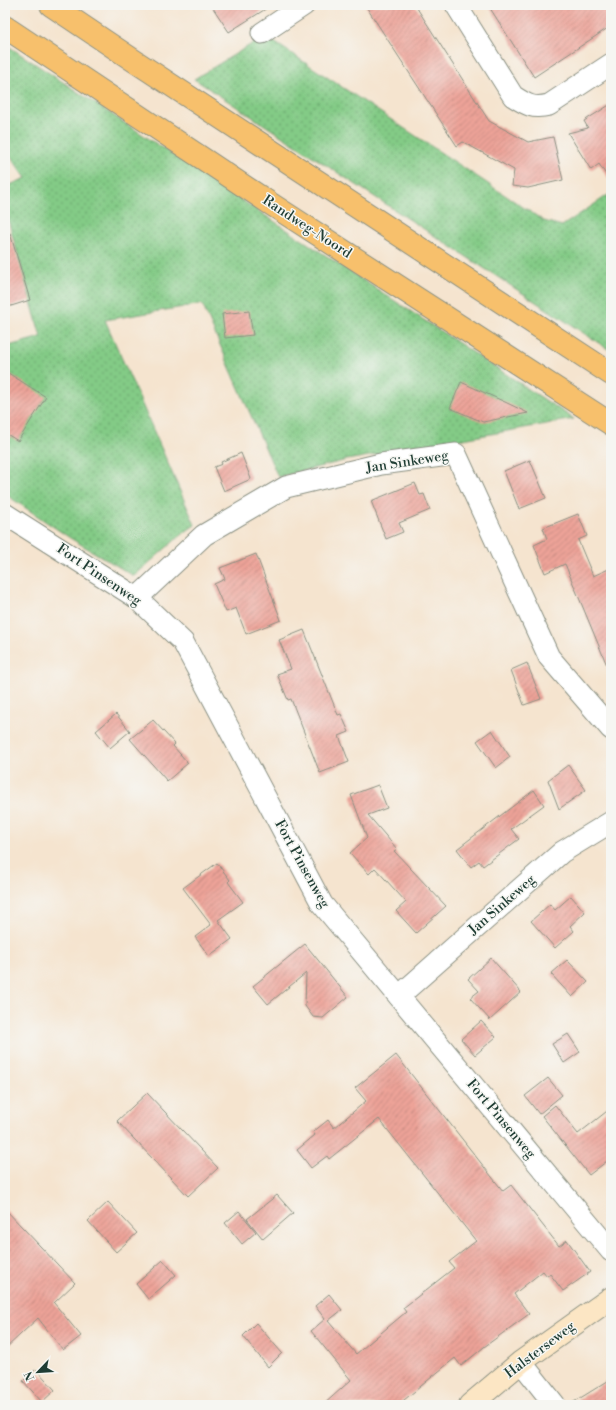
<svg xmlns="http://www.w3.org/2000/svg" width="616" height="1410" font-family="'Libre Bodoni',serif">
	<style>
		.grass { fill: url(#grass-dots); stroke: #51845d }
		.building { fill: url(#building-hatch) }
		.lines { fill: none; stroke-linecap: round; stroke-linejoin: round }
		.street-casing { stroke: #8a9082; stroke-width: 23 }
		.secondary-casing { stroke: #8a9082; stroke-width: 24 }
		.primary-casing { stroke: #8a9082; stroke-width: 24 }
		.street { stroke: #fff; stroke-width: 21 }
		.secondary { stroke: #fce6c4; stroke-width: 22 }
		.primary { stroke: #f7c06c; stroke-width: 22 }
		.labels { text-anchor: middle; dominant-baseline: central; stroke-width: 3; stroke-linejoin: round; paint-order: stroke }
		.street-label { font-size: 14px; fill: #1f3d34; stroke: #f6f6f2 }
	</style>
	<defs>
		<pattern id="grass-dots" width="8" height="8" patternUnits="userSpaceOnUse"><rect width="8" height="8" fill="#83cb86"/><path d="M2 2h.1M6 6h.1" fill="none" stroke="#6ba66e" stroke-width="1.8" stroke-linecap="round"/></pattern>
		<pattern id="building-hatch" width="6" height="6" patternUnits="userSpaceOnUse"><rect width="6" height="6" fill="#eda398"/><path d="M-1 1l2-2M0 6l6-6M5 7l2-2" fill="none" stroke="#bf867d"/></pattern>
	</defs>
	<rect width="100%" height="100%" fill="#f6f6f2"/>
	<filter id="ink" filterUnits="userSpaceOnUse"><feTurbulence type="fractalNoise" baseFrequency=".025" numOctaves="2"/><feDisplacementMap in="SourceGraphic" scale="8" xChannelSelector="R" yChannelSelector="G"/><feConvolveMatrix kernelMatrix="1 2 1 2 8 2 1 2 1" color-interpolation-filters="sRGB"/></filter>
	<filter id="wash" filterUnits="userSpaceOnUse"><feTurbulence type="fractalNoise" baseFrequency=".012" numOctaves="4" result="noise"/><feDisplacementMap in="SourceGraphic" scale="16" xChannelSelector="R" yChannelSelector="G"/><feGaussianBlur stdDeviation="0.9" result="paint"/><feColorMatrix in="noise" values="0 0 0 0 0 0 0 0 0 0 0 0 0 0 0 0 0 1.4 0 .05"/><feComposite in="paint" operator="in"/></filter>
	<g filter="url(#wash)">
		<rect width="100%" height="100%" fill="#f5e4cf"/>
		<g class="grass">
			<path d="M265,36L544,221L562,226L611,193V351L194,79Z"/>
			<path d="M5,44L574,419L347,460L278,477L202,304L105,320L195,525L182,534L134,576L70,538L5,494V347L41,337L5,209V187L26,178L10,156L5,154Z"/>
		</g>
		<g id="blocks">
			<g class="building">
				<path d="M211,5H272L229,32Z"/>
				<path d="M365,5H415L489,121L528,142L553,137L563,180L528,188L512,186L514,170L463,142L457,146Z"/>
				<path d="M488,5H611V26L534,77Z"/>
				<path d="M611,104V182L599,164L591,170L568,133L588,128L584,121Z"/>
				<path d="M10,233L30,300L5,308V234Z"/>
				<path d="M249,311L253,335L225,338L222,314Z"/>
				<path d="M5,371L46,397L18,441L5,433Z"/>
				<path d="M461,382L505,402L528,413L483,422L450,408Z"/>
				<path d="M241,453L251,479L224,491L214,467L222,464L221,462Z"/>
				<path d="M530,460L546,498L519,509L504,471Z"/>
				<path d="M415,483L420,495L424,494L430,510L399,523L403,532L386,539L371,501Z"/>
				<path d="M578,514L587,536L578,540L593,576L611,568V675L565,564L545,573L534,545L547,539L543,528Z"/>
				<path d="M256,554L281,620L246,634L236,608L226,612L214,584L225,579L220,568Z"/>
				<path d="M304,630L338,715L341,714L349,732L339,736L349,762L320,773L291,699L288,700L277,674L291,669L279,640Z"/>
				<path d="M527,663L541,699L524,705L511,670Z"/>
				<path d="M116,714L130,731L110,748L96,731Z"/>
				<path d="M153,720L175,744L173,746L188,763L167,781L130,739Z"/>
				<path d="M492,730L510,757L496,768L477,741Z"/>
				<path d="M568,765L586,790L559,809L548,780Z"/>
				<path d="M378,785L387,808L368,815L397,849L394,851L446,906L416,933L396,911L406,902L375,868L369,874L350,853L367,838L351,795Z"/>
				<path d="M534,790L544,805L511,829L519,839L483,866L479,861L471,867L457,849Z"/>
				<path d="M217,863L230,880L228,882L243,902L218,920L232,939L209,956L195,937L211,925L183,888Z"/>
				<path d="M571,896L585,912L570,926L574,931L555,948L531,921L550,904L555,910Z"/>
				<path d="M305,944L348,997L323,1018L313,1017L305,1006L306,973L268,1004L253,986Z"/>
				<path d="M491,958L521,992L490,1020L470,998L479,991L468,979Z"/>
				<path d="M567,960L588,982L572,997L551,974Z"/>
				<path d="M481,1021L496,1037L475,1055L461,1039Z"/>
				<path d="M568,1034L580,1052L564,1063L552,1044Z"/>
				<path d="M396,1055L503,1191L511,1185L559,1246L567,1240L590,1272L563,1291L550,1274L547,1276L543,1271L514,1294L529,1314L484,1347L461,1366L455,1358L398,1405H323L351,1380L311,1331L325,1319L315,1306L329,1294L342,1310L328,1321L356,1354L406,1312L403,1308L454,1268L449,1262L476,1241L379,1119L329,1159L327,1156L311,1168L297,1150L315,1135L313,1132L328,1120L334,1128L366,1101L355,1088Z"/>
				<path d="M548,1078L562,1095L539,1114L525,1096Z"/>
				<path d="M147,1093L218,1168L188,1196L117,1121Z"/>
				<path d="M555,1105L578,1134L611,1108V1158L589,1175L542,1116Z"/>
				<path d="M277,1195L293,1213L263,1239L247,1219Z"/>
				<path d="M108,1202L137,1233L116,1252L88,1221Z"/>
				<path d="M5,1209L75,1283L54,1303L81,1336L63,1350L38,1318L5,1349Z"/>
				<path d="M239,1211L256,1232L242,1244L225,1223Z"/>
				<path d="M163,1260L176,1275L148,1299L136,1284Z"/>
				<path d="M256,1323L282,1353L268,1367L243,1336Z"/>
				<path d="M36,1369L55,1390L42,1402L23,1381Z"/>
				<path d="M611,1379V1405H569Z"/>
			</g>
		</g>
	</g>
	<g filter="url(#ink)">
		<use href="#blocks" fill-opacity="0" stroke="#8a9082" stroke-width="1"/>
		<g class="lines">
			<g class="street-casing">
				<g id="street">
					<path d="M456,5L513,96C527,105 533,109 549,105L611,64"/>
					<path d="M262,33L304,5"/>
					<path d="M5,514L137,598L183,642L322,904L611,1251"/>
					<path d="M137,598L204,535L286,487L381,464L456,454L549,657L611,729"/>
					<path d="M399,996L562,852L611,822"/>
					<path d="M521,1362L555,1405"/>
				</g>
			</g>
			<g class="secondary-casing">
				<path id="secondary" d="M470,1405L521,1362L611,1298"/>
			</g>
			<g class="primary-casing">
				<g id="primary">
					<path d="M51,5L130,58L611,374"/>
					<path d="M5,27L271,204L611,424"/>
				</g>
			</g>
			<use href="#street" class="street"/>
			<use href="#secondary" class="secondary"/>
			<use href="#primary" class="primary"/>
		</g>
	</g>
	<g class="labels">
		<g class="street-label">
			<text transform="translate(307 227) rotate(33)">Randweg-Noord</text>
			<text transform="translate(407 462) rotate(-9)">Jan Sinkeweg</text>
			<text transform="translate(99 575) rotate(34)">Fort Pinsenweg</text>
			<text transform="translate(302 864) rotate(61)">Fort Pinsenweg</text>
			<text transform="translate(502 905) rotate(-41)">Jan Sinkeweg</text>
			<text transform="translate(501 1119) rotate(50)">Fort Pinsenweg</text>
			<text transform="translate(540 1350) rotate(-37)">Halsterseweg</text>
		</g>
	</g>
	<rect width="616" height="1410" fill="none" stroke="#f6f6f2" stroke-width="20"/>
	<g transform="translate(38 1372) rotate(245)" stroke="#f6f6f2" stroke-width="3" paint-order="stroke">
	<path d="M0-3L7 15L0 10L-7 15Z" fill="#1f3d34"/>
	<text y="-6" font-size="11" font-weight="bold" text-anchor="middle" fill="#1f3d34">N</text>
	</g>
</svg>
